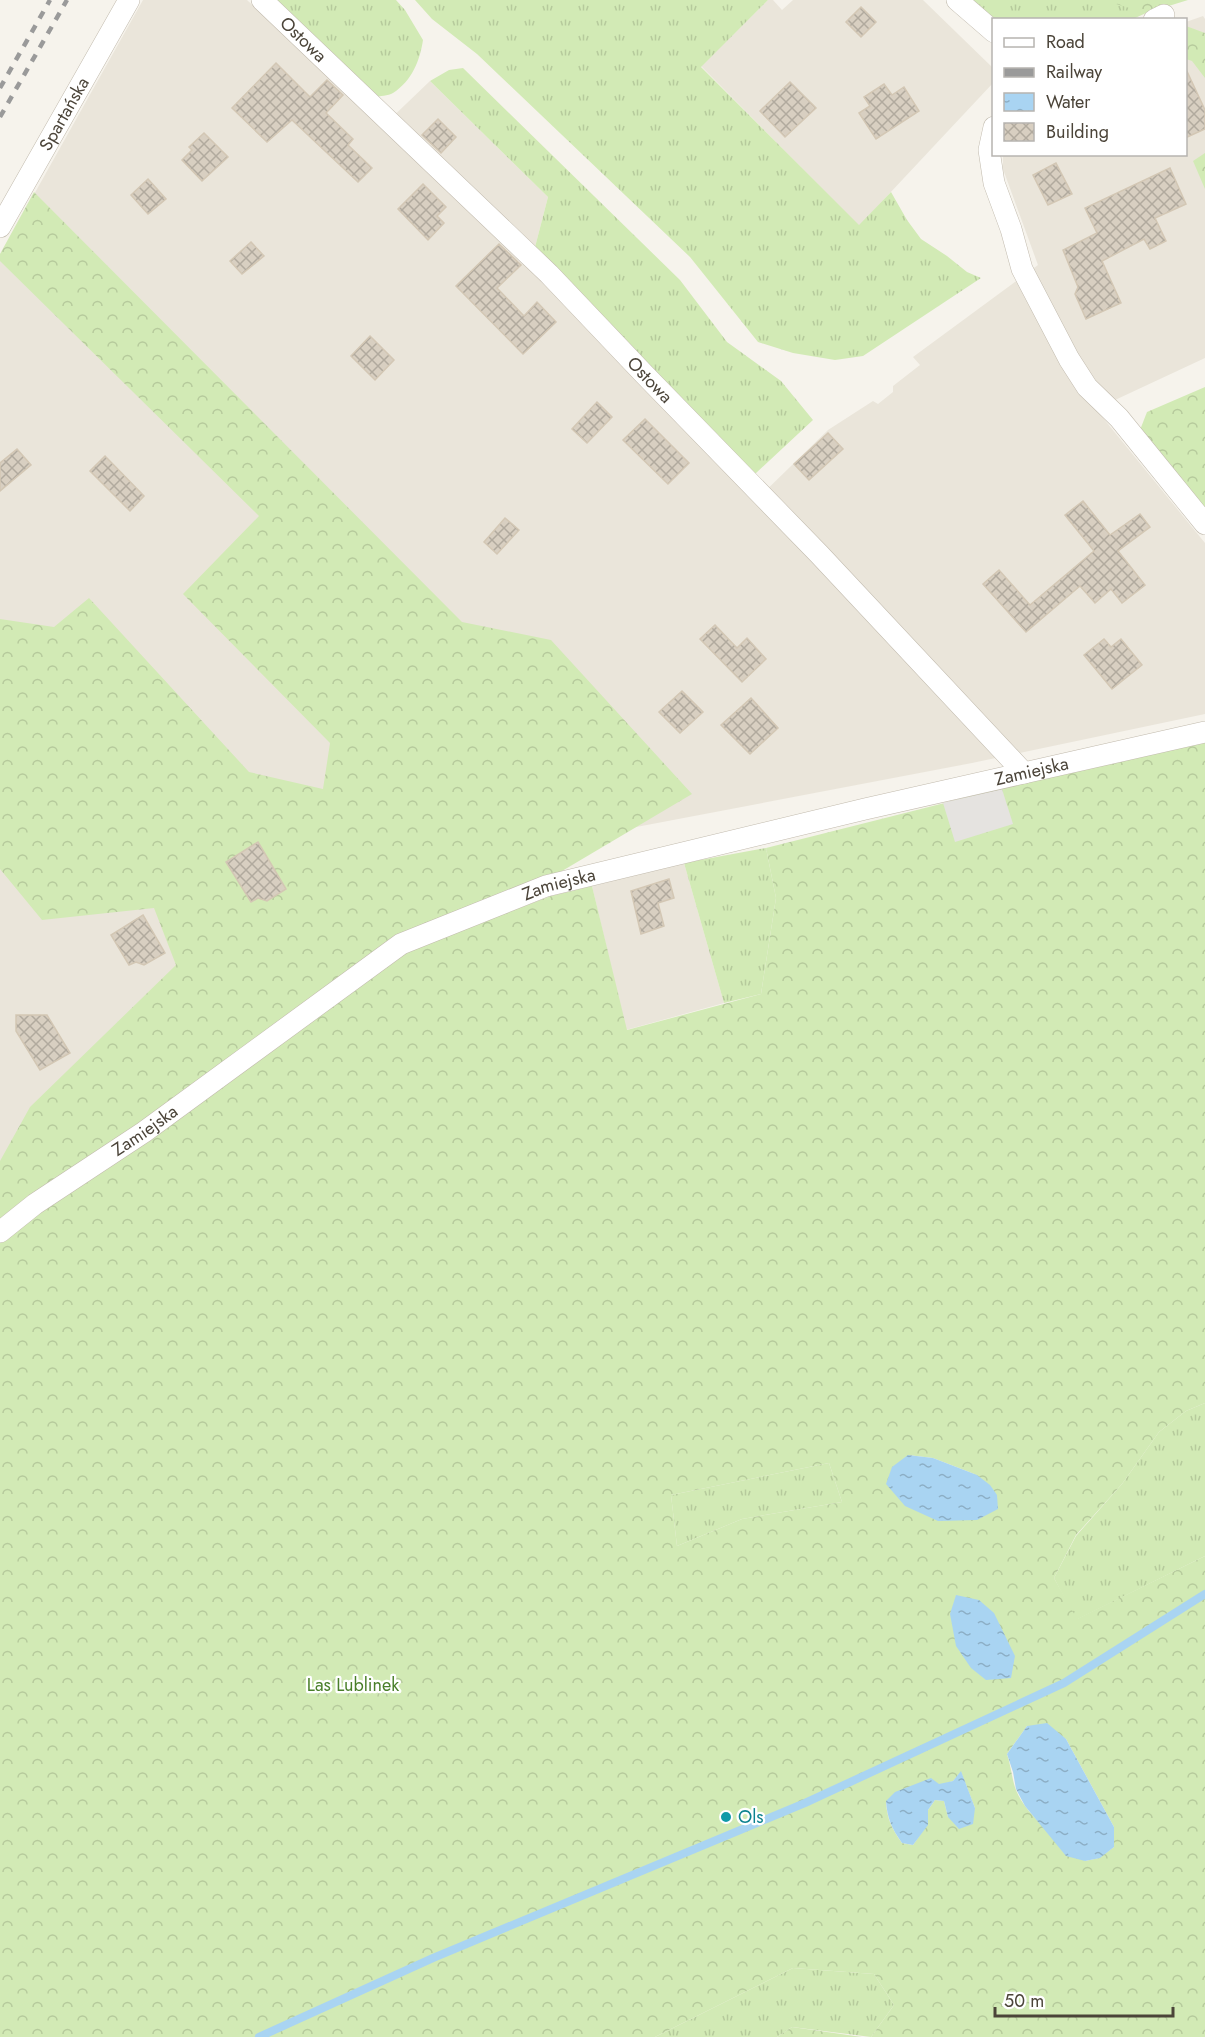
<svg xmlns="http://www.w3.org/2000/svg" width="1205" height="2037" font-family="Jost,sans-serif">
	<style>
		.residential { fill: #eae5da }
		.grass { fill: url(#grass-tufts) }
		.forest { fill: url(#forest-crowns); fill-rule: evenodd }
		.parking { fill: #e5e3e0 }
		.water { fill: url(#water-ripples) }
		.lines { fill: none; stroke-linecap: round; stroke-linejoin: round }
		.stream { stroke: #a9d4f2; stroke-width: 8 }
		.building { fill: url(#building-cross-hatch); stroke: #d3c7b4; stroke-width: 1.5 }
		.minor-casing { stroke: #c2bbae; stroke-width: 22 }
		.minor { stroke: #fff; stroke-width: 21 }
		.rail { stroke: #9a9a9a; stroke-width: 4.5; stroke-dasharray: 8 8; stroke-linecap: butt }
		.culture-dot { fill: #0f9aa8; stroke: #fff; stroke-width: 2 }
		.labels { text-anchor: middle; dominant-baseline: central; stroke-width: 4.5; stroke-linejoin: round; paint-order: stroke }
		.street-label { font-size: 18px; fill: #4b4439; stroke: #fff }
		.park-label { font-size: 18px; fill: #4a7f2a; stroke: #fff }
		.culture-label { font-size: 18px; fill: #0d838f; stroke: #fff; text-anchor: start }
	</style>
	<defs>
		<pattern id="grass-tufts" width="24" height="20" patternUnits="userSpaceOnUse" patternTransform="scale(1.5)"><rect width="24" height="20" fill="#d2eab5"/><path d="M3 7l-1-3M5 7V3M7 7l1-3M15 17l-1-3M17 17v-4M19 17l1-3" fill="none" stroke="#b6ca9c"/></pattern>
		<pattern id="forest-crowns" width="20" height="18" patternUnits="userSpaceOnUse" patternTransform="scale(1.5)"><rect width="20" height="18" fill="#d2eab5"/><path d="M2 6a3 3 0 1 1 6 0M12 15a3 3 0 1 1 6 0" fill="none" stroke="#b6ca9c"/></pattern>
		<pattern id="water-ripples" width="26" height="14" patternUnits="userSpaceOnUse" patternTransform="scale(1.5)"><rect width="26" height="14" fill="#a9d4f2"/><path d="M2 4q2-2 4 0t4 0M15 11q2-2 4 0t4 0" fill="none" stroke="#8caec5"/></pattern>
		<pattern id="building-cross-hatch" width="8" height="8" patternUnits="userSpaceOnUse" patternTransform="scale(1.5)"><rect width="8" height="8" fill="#d8cfc1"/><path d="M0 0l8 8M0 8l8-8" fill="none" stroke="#b1aa9e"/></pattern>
	</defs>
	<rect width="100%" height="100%" fill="#f6f3ec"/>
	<g class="residential">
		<path d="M143,0H247L383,126L430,81L548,197L534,251L756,500L828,430L873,401L878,404L893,392V386L920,365L913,357L1038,265L1003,169V155L1186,154V22L1203,16L1205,19V358L1115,400L1099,413L1205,543V714L972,763L631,828L0,1195V255Z"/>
		<path d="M768,0H773L782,10L793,0H923L993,68V83L859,226L701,66Z"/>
		<path d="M684,863L724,1003L626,1030L592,886Z"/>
	</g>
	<g class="grass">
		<path d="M274,0H396L405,10L423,40C420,60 412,81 393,93C388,96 380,96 374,97Z"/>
		<path d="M415,0H768L701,67L859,225L891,192L907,220L921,239L947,256L967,272L981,278L863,356L835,360L793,353L758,342L690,257L477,54L432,19Z"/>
		<path d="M970,0H1188L1146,13L1133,19L994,20Z"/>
		<path d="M463,68L680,280L727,342L781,381L813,420L755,474L534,251L548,197L430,81L449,70Z"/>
		<path d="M766,848L776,898L761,994L724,1003L684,863Z"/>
		<path d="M1205,1403V1556L1076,1620L1054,1578L1076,1536L1122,1484L1159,1432L1186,1411Z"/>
		<path d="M829,1463L842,1502L742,1519L677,1546L671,1495Z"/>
		<path d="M793,1968L874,1974L894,2005L871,2037L792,2027L777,2037H655Z"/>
	</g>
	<g class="forest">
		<path d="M1103,0H1165L1146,13Z"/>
		<path d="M1186,26L1205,33V78L1192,61L1186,59Z"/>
		<path d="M1205,153V189L1193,161Z"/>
		<path d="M34,192L462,622L551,640L692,794L557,874L398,938L0,1224V1161L30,1107L176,965L154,908L42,920L0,869V619L54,627L89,598L249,772L323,789L330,743L183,594L259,516L0,261V254Z"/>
		<path d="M1205,387V508L1140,430L1147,412Z"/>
		<path d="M1205,741V1403L1186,1411L1159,1432L1122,1484L1076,1535L1054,1578L1077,1619L1205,1556V2037H871L894,2005L874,1974L793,1968L655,2037H0V1241L403,952L551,896L592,886L627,1030L761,994L776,898L766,848L1024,783ZM908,1455L933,1458L977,1475ZM829,1463L842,1502L742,1519L677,1546L671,1495ZM1027,1726L1066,1739L1114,1827V1847L1099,1858L1085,1861C1063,1842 1027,1818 1016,1790C1012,1780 1011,1766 1007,1754ZM961,1772L975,1808L948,1817L944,1801L935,1800L928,1810L927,1825L913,1845L902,1843C892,1829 887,1819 886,1802L953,1781Z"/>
		<path d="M792,2027L862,2037H777Z"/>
	</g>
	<path class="parking" d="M1002,789L1013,824L955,842L943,803Z"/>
	<g class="water">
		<path d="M908,1455L933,1458L977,1475L990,1485L997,1495L998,1509L977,1520L938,1521L905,1506L886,1484L892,1467Z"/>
		<path d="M956,1595L979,1600L994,1613L1015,1656L1011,1678L986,1680L971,1668L956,1646L950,1614Z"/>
		<path d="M1047,1723L1066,1739L1114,1827V1847L1100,1858L1085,1861L1066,1856L1025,1806L1016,1789L1013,1772L1007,1754L1027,1726Z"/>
		<path d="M961,1771L975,1808L973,1824L959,1829L948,1817L944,1801L935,1800L928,1810V1825L913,1845L902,1843C892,1829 887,1818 886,1801L895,1792L931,1778L939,1784L953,1781Z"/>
	</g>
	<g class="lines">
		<path class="stream" d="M259,2037L433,1958L805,1803L1064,1683L1205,1594"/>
	</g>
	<g class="building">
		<path d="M861,7L876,22L861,37L846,22Z"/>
		<path d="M276,63L310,97L327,80L343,95L326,113L353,139L348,145L372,168L358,182L292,120L267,142L232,108Z"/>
		<path d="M1185,67L1205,110V129L1185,138Z"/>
		<path d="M790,82L816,108L785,137L760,111Z"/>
		<path d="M884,84L892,95L904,87L919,111L876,139L859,113L870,106L864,97Z"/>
		<path d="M438,119L456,137L441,153L422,135Z"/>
		<path d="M204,133L228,157L202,181L182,160L192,150L189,147Z"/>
		<path d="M1056,163L1072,194L1048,205L1033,175Z"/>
		<path d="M1170,168L1186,204L1155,218L1166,241L1150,249L1144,239L1102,261L1121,303L1086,319L1075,294L1078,287L1063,250L1097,233L1085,208Z"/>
		<path d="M148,179L166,199L148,214L131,195Z"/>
		<path d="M423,184L446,207L437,216L444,223L428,240L398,209Z"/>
		<path d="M251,242L264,256L242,274L230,261Z"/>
		<path d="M499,244L521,265L497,288L524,316L537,302L556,322L523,354L456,286Z"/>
		<path d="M370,336L394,360L375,380L351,356Z"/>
		<path d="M597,402L612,417L587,443L572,429Z"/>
		<path d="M645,419L689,463L668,484L623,440Z"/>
		<path d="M828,433L843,449L809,480L794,464Z"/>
		<path d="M17,449L31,465L0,491V463Z"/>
		<path d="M105,456L144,496L130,511L90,471Z"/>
		<path d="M1083,501L1110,535L1140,514L1150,527L1118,551L1145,585L1122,603L1111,589L1095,603L1080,586L1026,632L983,584L999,570L1030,605L1094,551L1065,515Z"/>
		<path d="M505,518L519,530L497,554L484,542Z"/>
		<path d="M715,625L737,648L747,638L766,659L742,682L700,639Z"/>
		<path d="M1104,639L1111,647L1121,639L1142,665L1112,689L1084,655Z"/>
		<path d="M682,691L703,712L680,733L659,712Z"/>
		<path d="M751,698L778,728L750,754L721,725Z"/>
		<path d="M258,842L286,889L267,901L258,898L251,902L226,862Z"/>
		<path d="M669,879L674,898L658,903L664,926L641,934L631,891Z"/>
		<path d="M143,915L165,953L144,965L136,962L129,965L111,935Z"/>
		<path d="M16,1015H47L70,1053L40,1070L16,1031Z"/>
	</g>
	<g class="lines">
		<g class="minor-casing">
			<g id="minor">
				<path id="s1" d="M262,0L549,274L644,374L819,554L1024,773"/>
				<path d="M957,0L994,32"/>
				<path d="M1154,20L1164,15"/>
				<path d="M994,127L989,150L994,183L1011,229L1022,269L1069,359L1087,387L1119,418L1205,524"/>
				<path id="s2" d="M0,227L129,0"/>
				<path id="s3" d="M0,1232L35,1204L144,1132L401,944L546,886L865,809L1205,732"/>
			</g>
		</g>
		<use href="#minor" class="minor"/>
		<g class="rail">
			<path d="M0,88L50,0"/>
			<path d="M0,117L67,0"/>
		</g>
	</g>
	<circle class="culture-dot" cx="726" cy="1817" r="6"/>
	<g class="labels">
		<g class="street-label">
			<text stroke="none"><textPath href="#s1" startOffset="57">Ostowa</textPath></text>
			<text stroke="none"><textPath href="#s2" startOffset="130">Spartańska</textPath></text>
			<text stroke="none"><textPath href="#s1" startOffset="543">Ostowa</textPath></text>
			<text stroke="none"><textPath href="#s3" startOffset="1149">Zamiejska</textPath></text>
			<text stroke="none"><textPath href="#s3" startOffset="663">Zamiejska</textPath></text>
			<text stroke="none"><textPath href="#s3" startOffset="177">Zamiejska</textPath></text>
		</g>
		<g class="park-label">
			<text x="353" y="1685">Las Lublinek</text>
		</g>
		<g class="culture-label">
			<text x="738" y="1817">Ols</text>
		</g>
	</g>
	<rect x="992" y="18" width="195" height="138" fill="#ffffff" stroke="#b7b4b0" stroke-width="1.5"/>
	<rect x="1004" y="38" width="30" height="9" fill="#ffffff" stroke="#b7b4b0" stroke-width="1.5"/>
	<text x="1046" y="48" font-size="18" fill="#4b4439">Road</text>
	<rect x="1004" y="68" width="30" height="9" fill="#9a9a9a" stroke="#b7b4b0" stroke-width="1.5"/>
	<text x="1046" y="78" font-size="18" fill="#4b4439">Railway</text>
	<rect x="1004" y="93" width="30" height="18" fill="url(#water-ripples)" stroke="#b7b4b0" stroke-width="1.5"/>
	<text x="1046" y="108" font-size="18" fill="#4b4439">Water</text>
	<rect x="1004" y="123" width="30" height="18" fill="url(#building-cross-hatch)" stroke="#b7b4b0" stroke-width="1.5"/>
	<text x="1046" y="138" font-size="18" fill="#4b4439">Building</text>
	<path d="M995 2007v9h178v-9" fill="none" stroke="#4b4439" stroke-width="3"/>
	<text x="1004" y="2007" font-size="18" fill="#4b4439" stroke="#ffffff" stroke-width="4.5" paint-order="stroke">50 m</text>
</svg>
